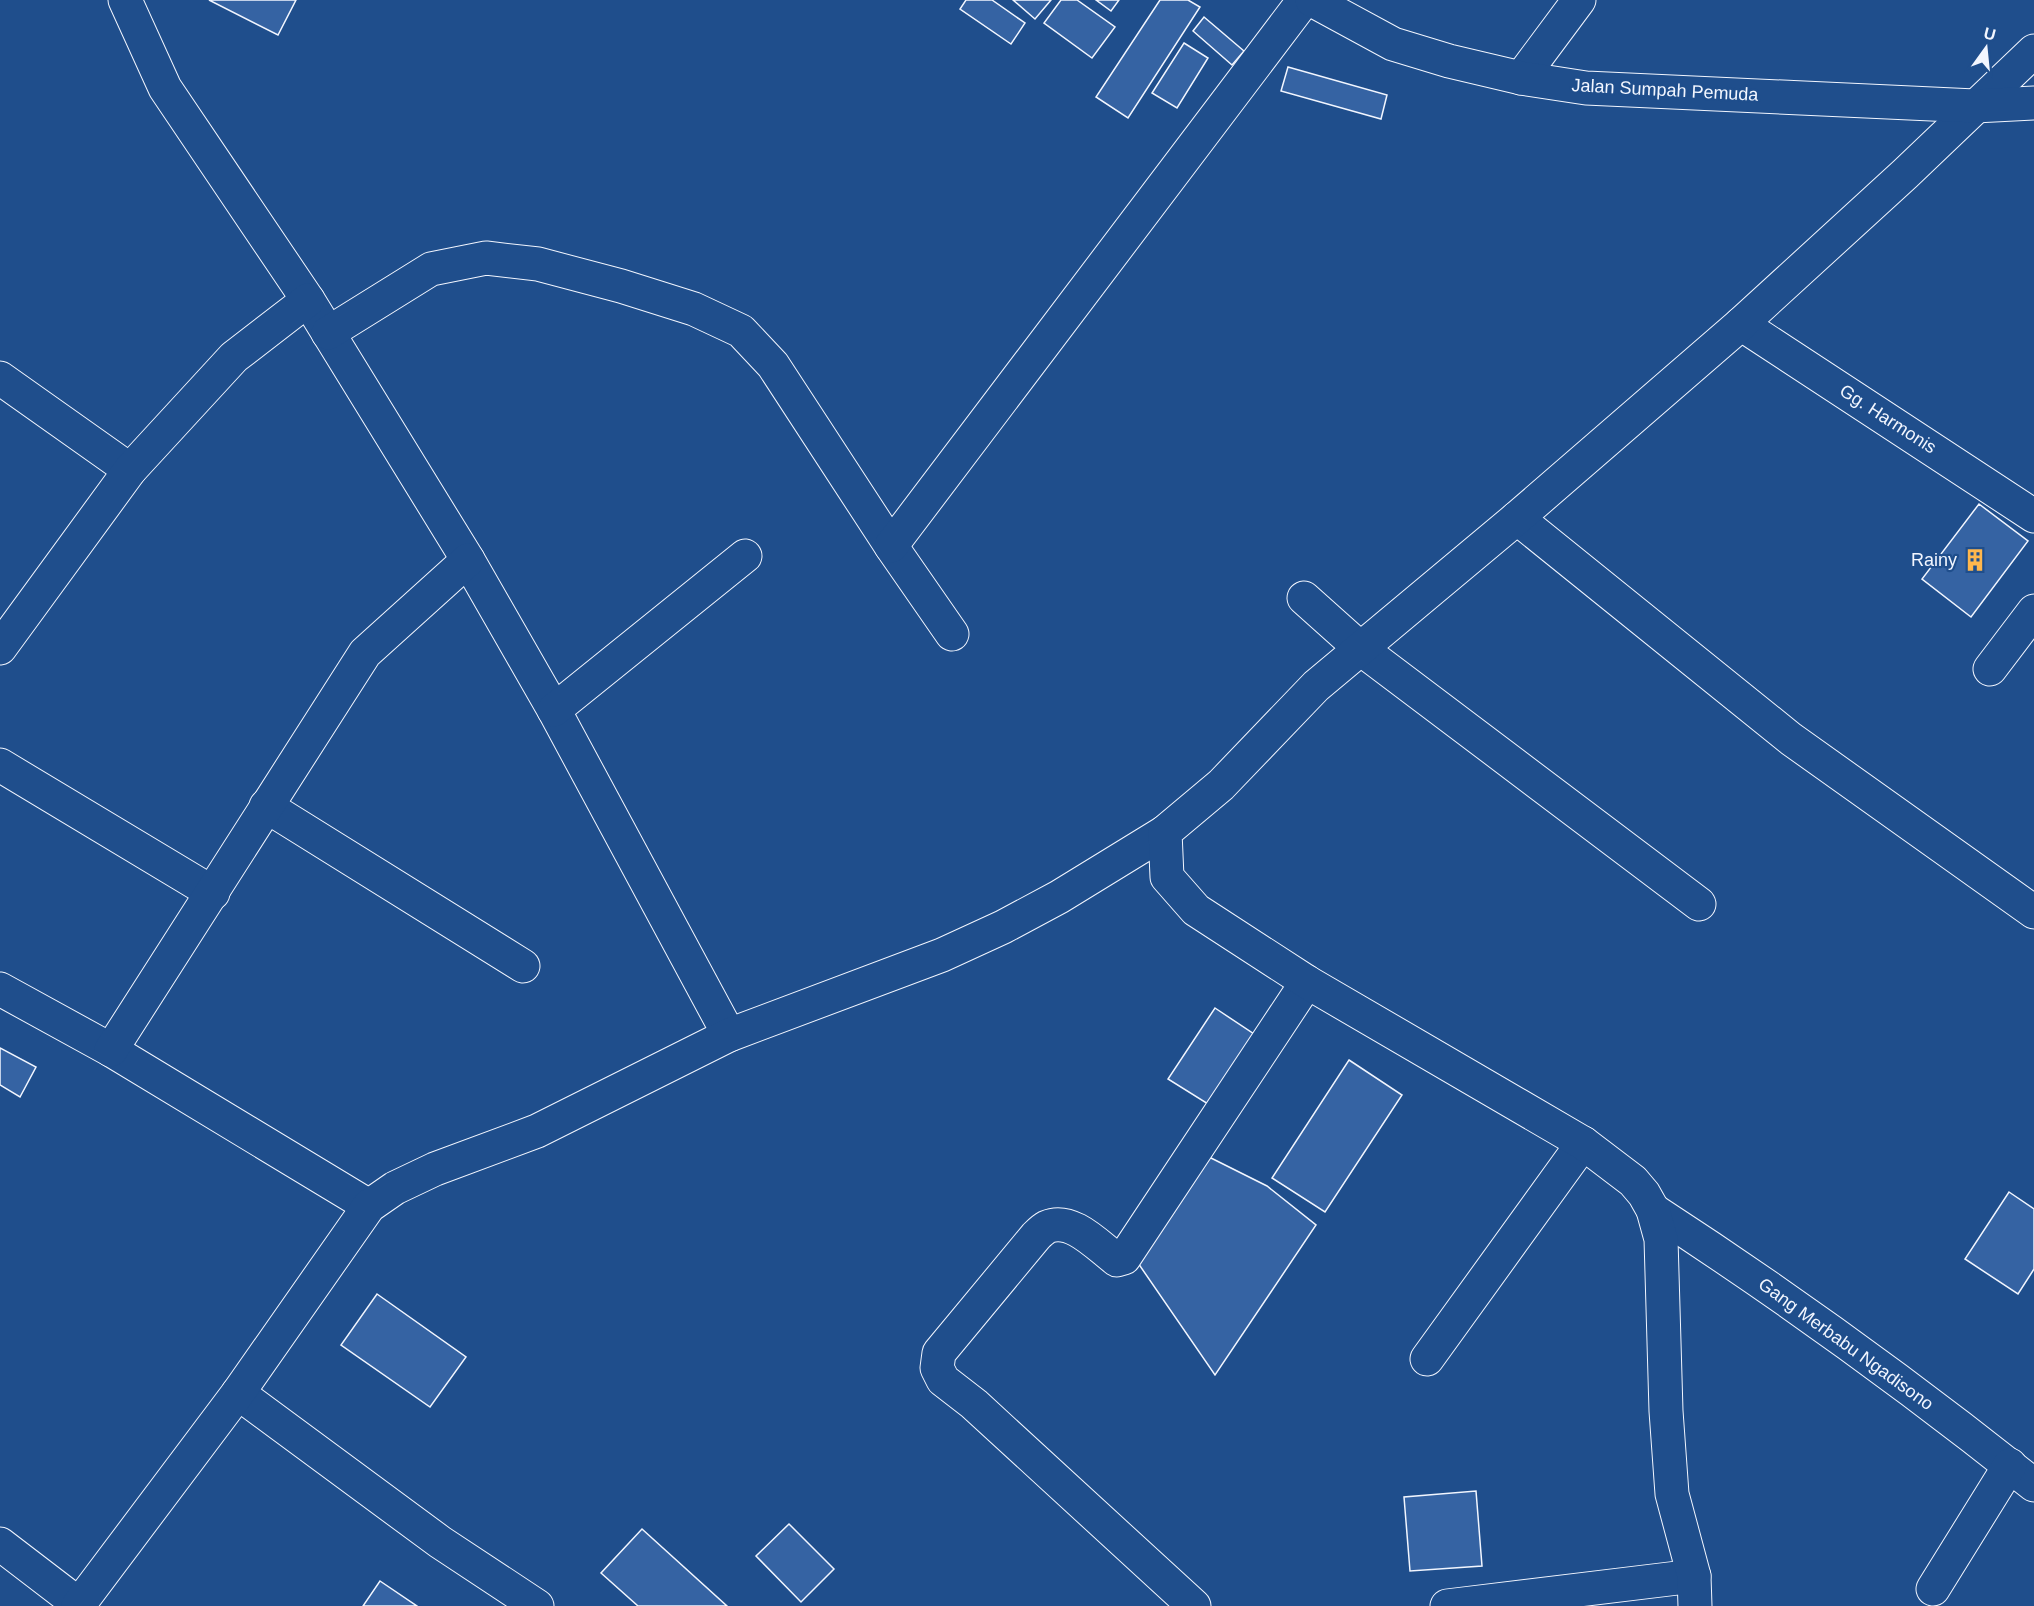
<svg xmlns="http://www.w3.org/2000/svg" width="2034" height="1606" font-family="Arial,sans-serif">
	<style>
		.building { fill: #3563a3; stroke: #f2f6ff; stroke-width: 1.5 }
		.lines { fill: none; stroke-linecap: round; stroke-linejoin: round }
		.minor-casing { stroke: #f2f6ff; stroke-width: 35 }
		.highway-casing { stroke: #f2f6ff; stroke-width: 35 }
		.minor { stroke: #1f4e8c; stroke-width: 33 }
		.highway { stroke: #1f4e8c; stroke-width: 33 }
		.labels { text-anchor: middle; dominant-baseline: central; stroke-width: 4.5; stroke-linejoin: round; paint-order: stroke }
		.street-label { font-size: 18px; fill: #f2f6ff; stroke: #1f4e8c }
		.poi-label { font-size: 18px; fill: #f2f6ff; stroke: #1f4e8c; text-anchor: end }
	</style>
	<rect width="100%" height="100%" fill="#1f4e8c"/>
	<g class="building">
		<path d="M209,0H296L278,35Z"/>
		<path d="M966,0H992L1025,23L1011,44L960,9Z"/>
		<path d="M1013,0H1051L1035,19Z"/>
		<path d="M1061,0H1077L1115,27L1092,58L1044,23Z"/>
		<path d="M1096,0H1119L1111,11Z"/>
		<path d="M1160,0H1188L1200,7L1128,118L1096,97Z"/>
		<path d="M1204,17L1244,51L1232,65L1193,31Z"/>
		<path d="M1184,43L1208,58L1177,108L1152,93Z"/>
		<path d="M1288,67L1387,95L1381,119L1281,91Z"/>
		<path d="M1979,504L2028,541L1971,617L1922,579Z"/>
		<path d="M1215,1008L1254,1034L1208,1104L1168,1079Z"/>
		<path d="M0,1048L36,1067L20,1097L0,1085Z"/>
		<path d="M1349,1060L1402,1095L1325,1212L1272,1178Z"/>
		<path d="M1209,1157L1267,1186L1316,1225L1215,1375L1138,1263Z"/>
		<path d="M2009,1192L2034,1209V1269L2018,1294L1965,1259Z"/>
		<path d="M377,1294L466,1357L430,1407L341,1345Z"/>
		<path d="M1476,1491L1482,1566L1410,1571L1404,1497Z"/>
		<path d="M789,1524L834,1569L801,1602L756,1556Z"/>
		<path d="M642,1529L727,1606H638L601,1573Z"/>
		<path d="M380,1581L417,1606H363Z"/>
	</g>
	<g class="lines">
		<g class="minor-casing">
			<g id="minor">
				<path d="M125,0L165,88L308,300L468,560L554,710L729,1035"/>
				<path d="M1521,78L1579,0"/>
				<path d="M1741,324L2034,516"/>
				<path d="M328,333L431,269L486,258L538,264L621,286L694,309L741,331L773,365L891,546L952,634"/>
				<path d="M0,378L130,470"/>
				<path d="M1517,518L1791,739L2034,912"/>
				<path d="M891,546L1304,0"/>
				<path d="M1304,598L1361,649L1699,904"/>
				<path d="M0,648L130,470L234,357L308,300"/>
				<path d="M1990,669L2034,611"/>
				<path d="M554,710L745,556"/>
				<path d="M0,765L213,893"/>
				<path d="M266,806L523,966"/>
				<path d="M0,989L111,1050L369,1206"/>
				<path d="M111,1050L365,653L468,560"/>
				<path d="M1653,1210C1784,1295 1911,1387 2034,1485"/>
				<path d="M1427,1359L1583,1143"/>
				<path d="M238,1393L440,1542L537,1606"/>
				<path d="M0,1544L81,1606"/>
				<path d="M1933,1589L2010,1465"/>
				<path d="M78,1606L238,1393L369,1206L395,1188L435,1169L537,1131L729,1035L942,955L1003,927L1059,897L1165,832"/>
				<path d="M1194,1606L974,1404L943,1380L937,1368L939,1353L1036,1236C1039,1233 1043,1229 1047,1227C1072,1216 1099,1247 1117,1260L1124,1258L1307,982"/>
				<path d="M1447,1606L1694,1576"/>
				<path d="M1695,1606L1694,1576L1672,1494L1666,1411L1661,1239L1653,1210L1644,1194L1633,1181L1583,1143L1307,982L1196,910L1167,877L1165,832L1221,785L1316,686L1517,518L1741,324L1905,174L2034,51"/>
			</g>
		</g>
		<g class="highway-casing">
			<path id="highway" d="M1312,0L1393,44L1449,61L1521,78L1586,88L1975,106L2034,103"/>
		</g>
		<use href="#minor" class="minor"/>
		<use href="#highway" class="highway"/>
	</g>
	<defs>
		<g id="building-bare" transform="scale(1.8)"><path d="M-4-6H4V6H1V3H-1V6H-4ZM-2.5-4.3h1.7v1.8h-1.7ZM.8-4.3h1.7v1.8H.8ZM-2.5-1h1.7V.8h-1.7ZM.8-1h1.7V.8H.8Z" fill="#ffb74d" stroke="#1f4e8c" stroke-width="2.5" paint-order="stroke"/></g>
	</defs>
	<g fill-rule="evenodd">
		<use href="#building-bare" x="1975" y="560"/>
	</g>
	<g class="labels">
		<g class="street-label">
			<text transform="translate(1665 90) rotate(3)">Jalan Sumpah Pemuda</text>
			<text transform="translate(1888 419) rotate(33)">Gg. Harmonis</text>
			<text transform="translate(1846 1344) rotate(36)">Gang Merbabu Ngadisono</text>
		</g>
		<g class="poi-label">
			<text x="1957" y="560">Rainy</text>
		</g>
	</g>
	<g transform="translate(1986 48) rotate(15)" stroke="#1f4e8c" stroke-width="4.5" paint-order="stroke">
	<path d="M0-4.5L10 22L0 15L-10 22Z" fill="#f2f6ff"/>
	<text y="-9" font-size="16" font-weight="bold" text-anchor="middle" fill="#f2f6ff">U</text>
	</g>
</svg>
